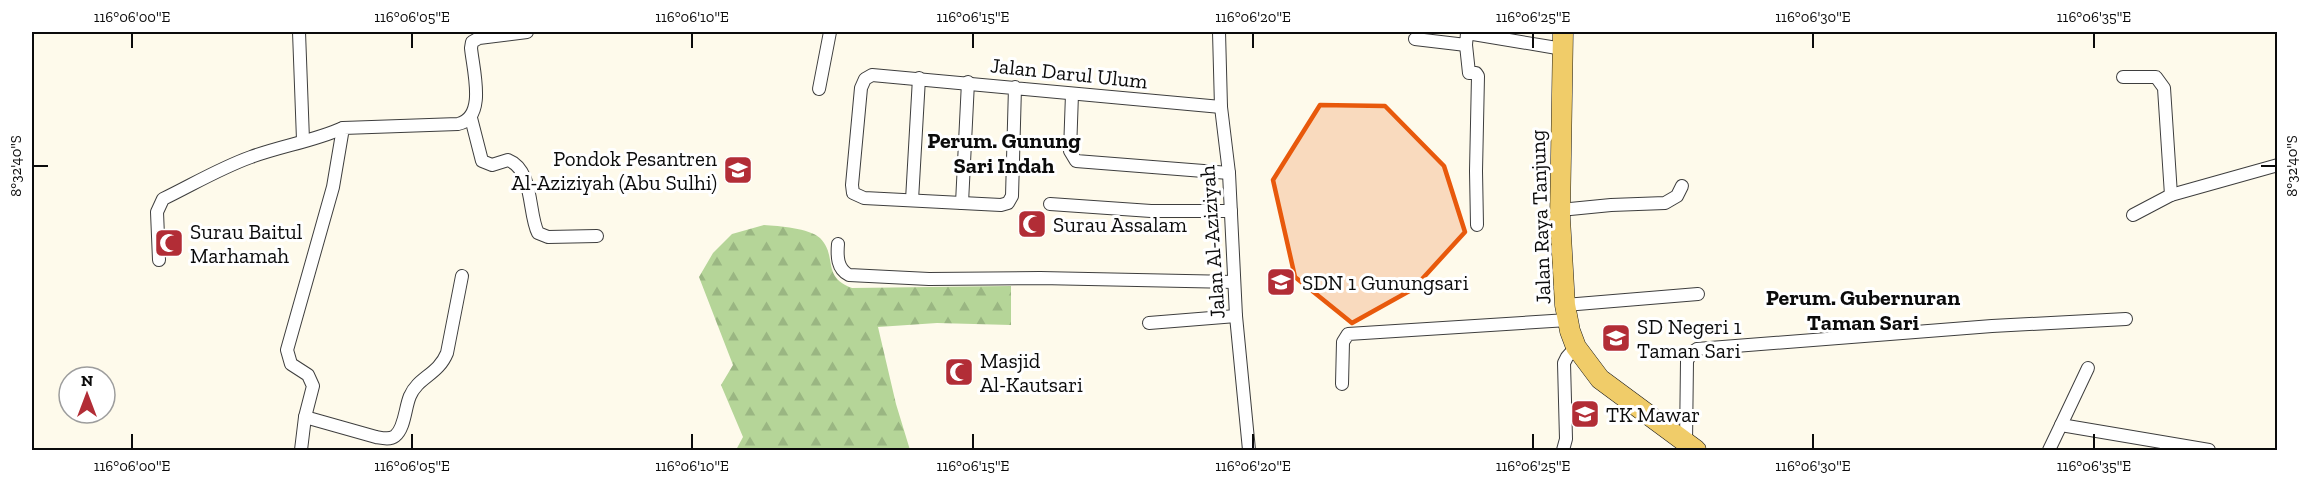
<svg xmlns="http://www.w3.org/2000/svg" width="2309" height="482" font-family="'Zilla Slab',serif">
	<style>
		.forest { fill: url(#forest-firs) }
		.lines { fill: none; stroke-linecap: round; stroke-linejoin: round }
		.minor-casing { stroke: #3e3e3e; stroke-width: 14 }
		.primary-casing { stroke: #1c1c1c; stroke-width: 21 }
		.minor { stroke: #fff; stroke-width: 12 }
		.primary { stroke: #f0cc69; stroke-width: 20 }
		.marked { fill: #e8590c; fill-opacity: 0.2; stroke: #e8590c; stroke-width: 4.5; stroke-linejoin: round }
		.ticks { fill: none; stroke: #0b0b0b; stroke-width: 2 }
		.labels { text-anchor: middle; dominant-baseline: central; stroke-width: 6; stroke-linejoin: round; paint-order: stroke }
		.street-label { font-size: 21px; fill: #0b0b0b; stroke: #fff }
		.poi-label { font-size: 21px; fill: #0b0b0b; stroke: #fff; text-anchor: start }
		.neighbourhood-label { font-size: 22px; font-weight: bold; fill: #0b0b0b; stroke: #fff }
		.neatline { fill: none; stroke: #0b0b0b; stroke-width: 2 }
		.ticks-label { font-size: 15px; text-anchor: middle; fill: #0b0b0b }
	</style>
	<defs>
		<pattern id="forest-firs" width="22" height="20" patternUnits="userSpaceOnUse" patternTransform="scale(1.5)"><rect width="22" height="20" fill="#b5d598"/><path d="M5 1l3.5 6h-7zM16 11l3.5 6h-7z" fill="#9ab682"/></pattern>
	</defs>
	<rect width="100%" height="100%" fill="#fefaeb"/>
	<path class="forest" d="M764,225C779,226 809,228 820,238C838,256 821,277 852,288L1011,286V325L937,323L878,327L896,404L910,450H736L743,437L721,385L733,365L699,277L713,253L732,234Z"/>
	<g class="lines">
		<g class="minor-casing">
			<g id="minor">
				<path d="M299,32L303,140"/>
				<path d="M1219,32L1221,107L1229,173L1236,316L1249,450"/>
				<path d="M1415,39L1466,45L1467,33L1563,49"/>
				<path d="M1466,45L1469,73H1476L1478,76L1476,171L1477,225"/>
				<path d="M2123,77H2156L2164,88L2171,195"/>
				<path d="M1015,87L1012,196L1008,203L1001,205L864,198L853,193L852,185L861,88L865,79L872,75L1221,107"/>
				<path d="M819,89L830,32"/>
				<path d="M1072,94L1070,151L1076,161L1229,173"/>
				<path d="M471,118L482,161L492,165L508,160C534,170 528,214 538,233L548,237L597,236"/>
				<path d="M912,200L919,78"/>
				<path d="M962,203L968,82"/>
				<path d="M1050,204L1151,211H1231"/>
				<path d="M1560,210L1611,205L1665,203L1677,196L1682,186"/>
				<path d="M2133,215L2171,195L2278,165"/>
				<path d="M838,244C837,256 837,269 849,275L929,279L1040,278L1234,282"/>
				<path d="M159,260L157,212L163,199C192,185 220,168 251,157C281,146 314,141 343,128"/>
				<path d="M1565,305L1698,294"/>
				<path d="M1149,323L1236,316"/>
				<path d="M1342,384L1343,342L1348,334L1568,320"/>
				<path d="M305,417L376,437C382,438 390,440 395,436C405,428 405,407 410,396C418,377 438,375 447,353L462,276"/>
				<path d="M2061,425L2088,368"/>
				<path d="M1686,442L1687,361L1691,353L1697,349L1992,326L2126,319"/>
				<path d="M301,450L305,417L313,386L308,375L291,364L287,350L333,187L343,128L458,124C487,118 473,70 471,48L472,42L479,38L527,32"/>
				<path d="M1563,450L1566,439L1564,363L1567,357L1576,347"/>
				<path d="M2049,450L2061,425L2209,450"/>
			</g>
		</g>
		<g class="primary-casing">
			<path id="primary" d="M1563,32L1560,218L1565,305L1570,331L1576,347L1600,379L1696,450"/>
		</g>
		<use href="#minor" class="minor"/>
		<use href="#primary" class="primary"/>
	</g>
	<path class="marked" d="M1320,105L1385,106L1444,166L1465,232L1413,289L1352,323L1295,277L1273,180Z"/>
	<path class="ticks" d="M132,33V48M412,33V48M692,33V48M973,33V48M1253,33V48M1533,33V48M1813,33V48M2094,33V48M33,166H48M2261,166H2276M132,434V449M412,434V449M692,434V449M973,434V449M1253,434V449M1533,434V449M1813,434V449M2094,434V449"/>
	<defs>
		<g id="school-square" transform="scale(1.5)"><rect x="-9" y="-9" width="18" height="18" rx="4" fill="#b22d36" stroke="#fff"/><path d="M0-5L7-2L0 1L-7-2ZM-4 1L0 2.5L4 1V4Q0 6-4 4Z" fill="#fff"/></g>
		<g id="mosque-square" transform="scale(1.5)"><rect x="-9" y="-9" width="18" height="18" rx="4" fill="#b22d36" stroke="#fff"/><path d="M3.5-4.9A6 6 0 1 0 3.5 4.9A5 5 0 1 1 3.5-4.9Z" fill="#fff"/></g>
	</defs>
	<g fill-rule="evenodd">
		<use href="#school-square" x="738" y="170"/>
		<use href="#mosque-square" x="1032" y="224"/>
		<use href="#mosque-square" x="169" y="243"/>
		<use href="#school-square" x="1281" y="282"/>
		<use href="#school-square" x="1616" y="338"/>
		<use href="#mosque-square" x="959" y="372"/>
		<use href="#school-square" x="1585" y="414"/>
	</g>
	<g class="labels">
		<g class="street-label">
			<text transform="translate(1069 73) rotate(6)">Jalan Darul Ulum</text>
			<text transform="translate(1540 217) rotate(-92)">Jalan Raya Tanjung</text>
			<text transform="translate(1212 242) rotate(-94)">Jalan Al-Aziziyah</text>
		</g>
		<g class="poi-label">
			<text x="717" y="158" text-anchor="end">Pondok Pesantren<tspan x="717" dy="24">Al-Aziziyah (Abu Sulhi)</tspan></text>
			<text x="1053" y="224">Surau Assalam</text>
			<text x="190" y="231">Surau Baitul<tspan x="190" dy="24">Marhamah</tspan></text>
			<text x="1302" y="282">SDN 1 Gunungsari</text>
			<text x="1637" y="326">SD Negeri 1<tspan x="1637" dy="24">Taman Sari</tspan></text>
			<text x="980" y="360">Masjid<tspan x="980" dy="24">Al-Kautsari</tspan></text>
			<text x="1606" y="414">TK Mawar</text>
		</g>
		<g class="neighbourhood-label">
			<text x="1004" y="140">Perum. Gunung<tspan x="1004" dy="25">Sari Indah</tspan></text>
			<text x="1863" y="297">Perum. Gubernuran<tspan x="1863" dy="25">Taman Sari</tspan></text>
		</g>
	</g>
	<rect width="2309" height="482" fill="none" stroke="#ffffff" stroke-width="66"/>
	<g transform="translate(87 395)"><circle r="28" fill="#ffffff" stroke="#9d9d9d" stroke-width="1.5"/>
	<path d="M0-4.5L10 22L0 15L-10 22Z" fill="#b22d36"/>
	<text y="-9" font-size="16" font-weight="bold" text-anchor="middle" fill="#0b0b0b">N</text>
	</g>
	<rect x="33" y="33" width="2243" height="416" class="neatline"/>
	<g class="ticks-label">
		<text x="132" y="22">116°06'00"E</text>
		<text x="412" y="22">116°06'05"E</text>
		<text x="692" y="22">116°06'10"E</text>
		<text x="973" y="22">116°06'15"E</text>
		<text x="1253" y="22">116°06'20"E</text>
		<text x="1533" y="22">116°06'25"E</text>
		<text x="1813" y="22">116°06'30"E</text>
		<text x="2094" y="22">116°06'35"E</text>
		<text transform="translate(16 166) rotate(-90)" y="5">8°32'40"S</text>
		<text transform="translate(2292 166) rotate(-90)" y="5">8°32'40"S</text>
		<text x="132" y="471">116°06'00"E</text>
		<text x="412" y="471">116°06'05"E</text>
		<text x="692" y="471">116°06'10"E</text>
		<text x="973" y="471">116°06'15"E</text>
		<text x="1253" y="471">116°06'20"E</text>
		<text x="1533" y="471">116°06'25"E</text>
		<text x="1813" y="471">116°06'30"E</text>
		<text x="2094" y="471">116°06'35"E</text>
	</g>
</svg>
